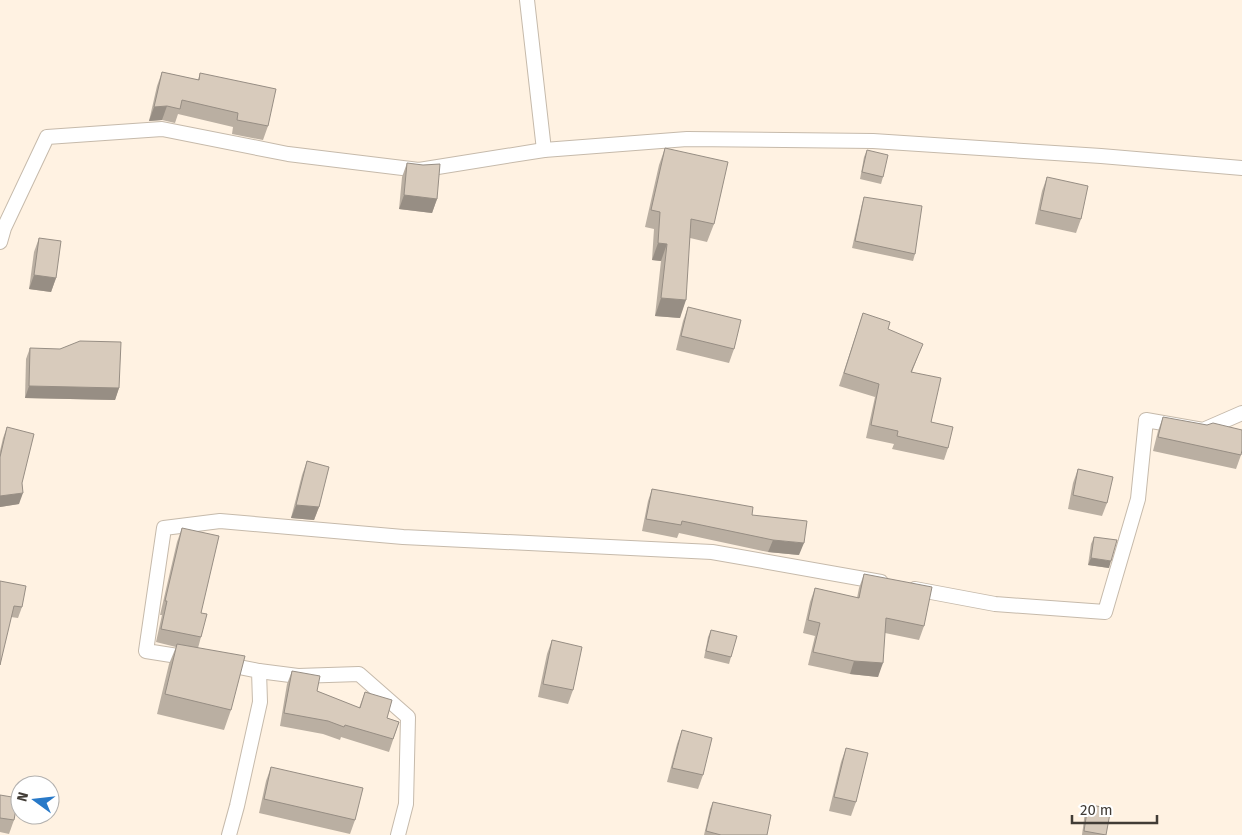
<svg xmlns="http://www.w3.org/2000/svg" width="1242" height="835" font-family="'Fira Sans',sans-serif">
	<style>
		.lines { fill: none; stroke-linecap: round; stroke-linejoin: round }
		.lane-casing { stroke: #c6baab; stroke-width: 16 }
		.lane { stroke: #fff; stroke-width: 14 }
		.wall { fill: #baafa2 }
		.shaded-wall { fill: #978e84 }
		.building { fill: #d8cbbc; stroke: #978e84 }
	</style>
	<rect width="100%" height="100%" fill="#fff2e2"/>
	<g class="lines">
		<g class="lane-casing">
			<g id="lane">
				<path d="M527,0L544,150L687,139L873,141L1101,156L1242,168"/>
				<path d="M0,242L4,228L47,137L162,129L288,154L419,170L544,150"/>
				<path d="M915,589L995,604L1105,612L1138,499L1146,420L1203,430L1242,413"/>
				<path d="M190,658L146,651L164,528L220,521L403,537L712,552L881,582"/>
				<path d="M224,664L259,671L260,702L237,806L229,835"/>
				<path d="M259,671L298,676L359,674L408,717L406,804L398,835"/>
			</g>
		</g>
		<use href="#lane" class="lane"/>
	</g>
	<g class="wall">
		<path d="M162,72L198,80L200,73L268,126L263,140L232,134L233,127L178,114L175,123L162,120L149,121L157,86Z"/>
		<path d="M665,148L714,224L707,242L690,238L680,318L655,316L661,261L652,260L654,229L645,227L659,165Z"/>
		<path d="M867,150L883,177L881,184L860,179L864,157Z"/>
		<path d="M407,163L437,199L432,213L399,209L402,177Z"/>
		<path d="M1047,177L1081,219L1076,233L1035,224L1042,191Z"/>
		<path d="M864,197L915,254L913,261L852,248L862,204Z"/>
		<path d="M39,238L56,278L51,292L29,289L34,252Z"/>
		<path d="M688,307L734,349L729,363L676,350L683,321Z"/>
		<path d="M863,313L888,329L918,356L912,372L931,422L948,448L944,460L892,449L894,444L866,438L875,397L839,386Z"/>
		<path d="M30,348L119,388L115,400L25,398L26,359Z"/>
		<path d="M1163,417L1241,455L1236,469L1153,451L1158,431Z"/>
		<path d="M7,427L19,504L0,507V451L3,438Z"/>
		<path d="M307,461L319,507L314,520L291,518L302,475Z"/>
		<path d="M1078,469L1107,503L1102,516L1068,509L1073,483Z"/>
		<path d="M652,489L752,515L799,555L768,552L679,533L677,538L642,531L648,501Z"/>
		<path d="M182,528L201,613V637L198,648L231,710L224,730L157,714L169,664L176,647L156,642L162,615H160L177,542Z"/>
		<path d="M1094,537L1109,568L1088,565L1091,544Z"/>
		<path d="M864,574L924,626L919,640L885,633L878,677L850,674L808,665L815,636L803,633L810,602L815,588L857,598L859,588Z"/>
		<path d="M0,581L22,607L18,618L11,617Z"/>
		<path d="M711,630L731,657L729,664L704,658L708,637Z"/>
		<path d="M552,640L573,690L568,704L538,697L547,654Z"/>
		<path d="M292,671L317,691L359,708L365,692L387,718L399,722L389,752L341,737L340,740L323,734L280,726L287,684Z"/>
		<path d="M682,730L703,775L698,789L667,782L677,744Z"/>
		<path d="M846,748L856,802L851,816L829,811L841,762Z"/>
		<path d="M271,767L355,820L350,834L259,813L266,781Z"/>
		<path d="M0,795L14,820L9,834L0,832Z"/>
		<path d="M713,802L767,835H704L710,809Z"/>
		<path d="M1088,805L1106,835H1082L1085,812Z"/>
	</g>
	<g class="shaded-wall">
		<path d="M167,106L162,120L149,121L154,107Z"/>
		<path d="M404,195L437,199L432,213L399,209Z"/>
		<path d="M658,243L667,244L661,261L652,260Z"/>
		<path d="M34,275L56,278L51,292L29,289Z"/>
		<path d="M661,298L686,300L680,318L655,316Z"/>
		<path d="M29,386L119,388L115,400L25,398Z"/>
		<path d="M23,493L19,504L0,507V496Z"/>
		<path d="M296,505L319,507L314,520L291,518Z"/>
		<path d="M773,540L804,543L799,555L768,552Z"/>
		<path d="M1091,558L1111,561L1109,568L1088,565Z"/>
		<path d="M854,661L883,663L878,677L850,674Z"/>
	</g>
	<g class="building">
		<path d="M162,72L199,80L200,73L276,89L268,126L237,120L238,113L182,100L180,109L167,106L154,107Z"/>
		<path d="M665,148L728,162L714,224L691,219L686,300L661,298L667,244L658,243L660,212L651,210Z"/>
		<path d="M867,150L888,155L883,177L862,172Z"/>
		<path d="M407,163L423,165L440,164L437,199L404,195Z"/>
		<path d="M1047,177L1088,186L1081,219L1040,210Z"/>
		<path d="M864,197L922,206L915,254L855,241Z"/>
		<path d="M39,238L61,241L56,278L34,275Z"/>
		<path d="M688,307L741,320L734,349L681,336Z"/>
		<path d="M863,313L890,322L888,329L923,344L911,372L941,378L931,422L953,427L948,448L897,436L898,431L871,425L879,384L844,373Z"/>
		<path d="M80,341L121,342L119,388L29,386L30,348L60,349Z"/>
		<path d="M1163,417L1207,425L1213,423L1242,430V450L1241,455L1158,437Z"/>
		<path d="M7,427L34,434L22,483L23,493L0,496V457Z"/>
		<path d="M307,461L329,467L319,507L296,505Z"/>
		<path d="M1078,469L1113,477L1107,503L1073,495Z"/>
		<path d="M652,489L753,507L752,515L807,521L804,543L773,540L682,521L681,525L646,519Z"/>
		<path d="M182,528L219,536L201,613L207,614L201,637L161,629L167,601H165Z"/>
		<path d="M1094,537L1117,540L1111,561L1091,558Z"/>
		<path d="M864,574L932,587L924,626L886,618L883,663L854,661L813,652L820,623L808,620L815,588L859,598Z"/>
		<path d="M0,581L26,586L22,607L14,606L0,665Z"/>
		<path d="M711,630L737,636L731,657L706,651Z"/>
		<path d="M552,640L582,647L573,690L543,684Z"/>
		<path d="M177,644L245,656L231,710L165,694Z"/>
		<path d="M292,671L320,676L317,691L360,708L365,692L392,700L387,718L399,722L393,739L345,725L344,727L328,721L284,713Z"/>
		<path d="M682,730L712,738L703,775L672,768Z"/>
		<path d="M846,748L868,753L856,802L834,797Z"/>
		<path d="M271,767L363,788L355,820L264,799Z"/>
		<path d="M0,795L18,798L14,820L0,818Z"/>
		<path d="M713,802L771,815L767,835H721L706,831Z"/>
		<path d="M1088,805L1111,808L1106,835L1084,831Z"/>
	</g>
	<g transform="translate(35 800) rotate(285)"><circle r="24" fill="#ffffff" stroke="#b3b1af"/>
	<path d="M0-4L9 19L0 12L-9 19Z" fill="#2879c8"/>
	<text y="-8" font-size="14" font-weight="bold" text-anchor="middle" fill="#413c36">N</text>
	</g>
	<path d="M1072 815v8h85v-8" fill="none" stroke="#413c36" stroke-width="2.5"/>
	<text x="1080" y="815" font-size="15" fill="#413c36" stroke="#ffffff" stroke-width="4" paint-order="stroke">20 m</text>
</svg>
